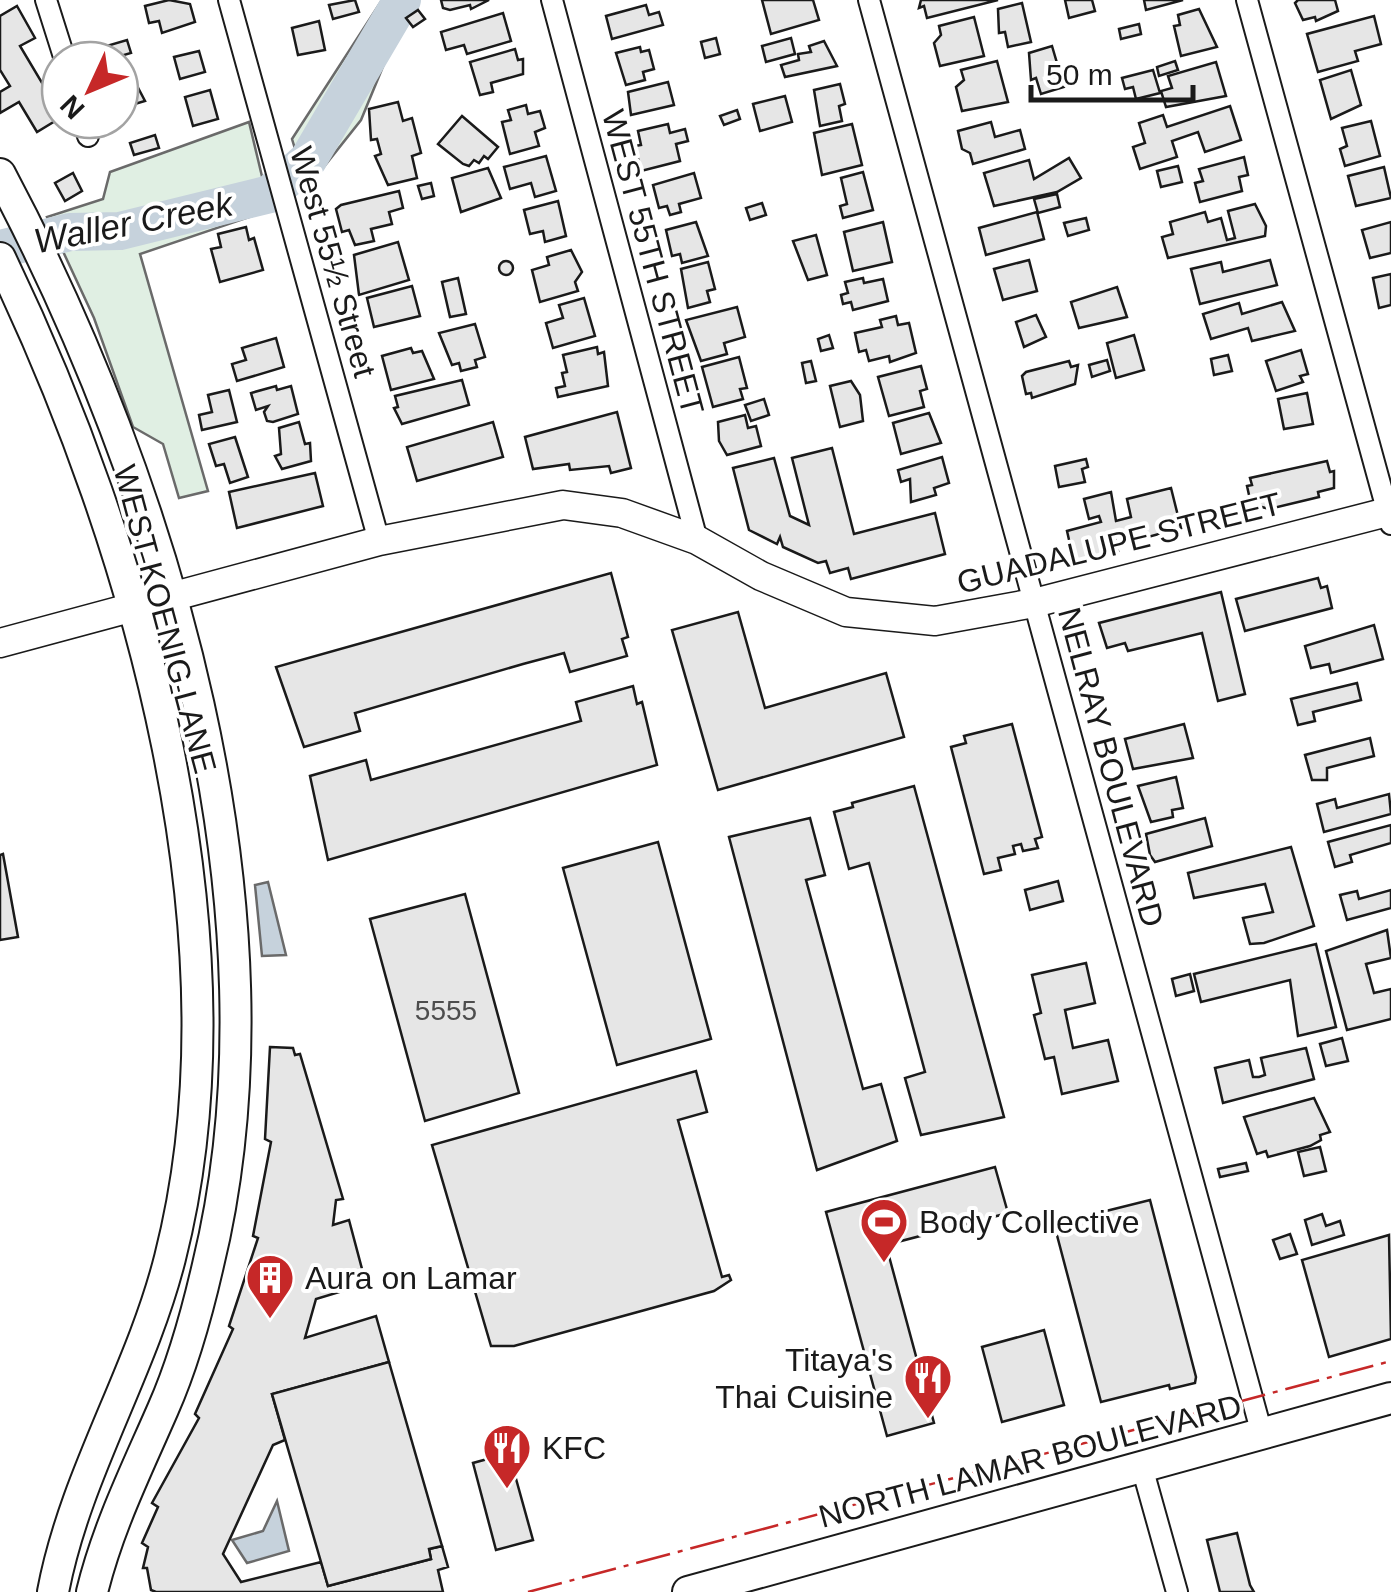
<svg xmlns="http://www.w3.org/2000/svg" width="1391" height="1592" font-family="Helvetica,sans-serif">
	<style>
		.green { fill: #e0efe3; stroke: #6a6a6a; stroke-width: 2.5 }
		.water { fill: #c6d2dc; stroke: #6a6a6a; stroke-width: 2.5 }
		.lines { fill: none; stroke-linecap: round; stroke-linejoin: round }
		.river { stroke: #c6d2dc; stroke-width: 38 }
		.building { fill: #e6e6e6; stroke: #1a1a1a; stroke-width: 2.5 }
		.street-casing { stroke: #1a1a1a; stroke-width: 24 }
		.secondary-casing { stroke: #1a1a1a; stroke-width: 31 }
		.primary-casing { stroke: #1a1a1a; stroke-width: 34 }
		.street { stroke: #fff; stroke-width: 20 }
		.secondary { stroke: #fff; stroke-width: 28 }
		.primary { stroke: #fff; stroke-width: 30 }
		.power { stroke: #c62828; stroke-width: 2.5; stroke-dasharray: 35 8 5 8; stroke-linecap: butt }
		.labels { text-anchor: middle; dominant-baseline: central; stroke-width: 8; stroke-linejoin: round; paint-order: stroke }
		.number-label { font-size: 28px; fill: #4d4d4d }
		.street-label { font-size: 32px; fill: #1a1a1a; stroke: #fff }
		.poi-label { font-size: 32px; fill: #1a1a1a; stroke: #fff; text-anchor: start }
		.water-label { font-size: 35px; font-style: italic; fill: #1a1a1a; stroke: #fff }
	</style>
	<rect width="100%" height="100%" fill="#fff"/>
	<g class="green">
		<path d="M382,0H418L403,18L361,120L307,188L292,139Z"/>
		<path d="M249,122L270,210L140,254L208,491L179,498L163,444L133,427L94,318L47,217L103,199L110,172Z"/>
	</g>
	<g class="water">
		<path d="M268,882L286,955L262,956L255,885Z"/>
		<path d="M277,1501L289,1551L247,1563L232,1540L263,1531Z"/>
	</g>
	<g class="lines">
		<path class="river" d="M0,249L70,232L120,231L270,194L308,160L402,0"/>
	</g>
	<g class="building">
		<path d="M169,0L190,4L195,22L162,33L159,21L149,23L145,6Z"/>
		<path d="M355,0L359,12L333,19L329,5Z"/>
		<path d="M441,0H489L471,9L470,5L450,10L443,8Z"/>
		<path d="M762,0H813L819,20L771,34Z"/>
		<path d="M921,0H998L927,18L924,6L919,8Z"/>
		<path d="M1065,0H1092L1095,11L1069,18Z"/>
		<path d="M1144,0H1183L1146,10Z"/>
		<path d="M1298,0H1335L1338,11L1316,21L1315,17L1303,20L1295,3Z"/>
		<path d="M1022,3L1031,42L1008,47L1005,32L999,33L998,9Z"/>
		<path d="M646,5L649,15L659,12L663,25L612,39L606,16Z"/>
		<path d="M17,6L35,38L20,46L60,113V118L37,132L19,102L0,113V92L10,86L0,70V16Z"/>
		<path d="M1199,9L1217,47L1181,56L1174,26L1180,25L1178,15Z"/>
		<path d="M418,10L425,19L413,27L406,18Z"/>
		<path d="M503,13L511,41L467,54L464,45L446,50L441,32Z"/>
		<path d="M1374,16L1381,44L1355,51L1358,61L1318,72L1307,34Z"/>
		<path d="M974,17L984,56L940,66L934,43L941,35L939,26Z"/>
		<path d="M319,21L325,50L298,55L292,28Z"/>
		<path d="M1139,24L1141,34L1121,39L1119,29Z"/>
		<path d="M716,38L720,54L705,58L701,42Z"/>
		<path d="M791,38L795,54L766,62L762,46Z"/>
		<path d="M127,40L131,53L107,60L103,47Z"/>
		<path d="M824,41L837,66L785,77L781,65L799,60L798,54L811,52L809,46Z"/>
		<path d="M1052,46L1064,87L1041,94L1036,78L1031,80L1029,53Z"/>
		<path d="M640,47L641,52L649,50L654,69L643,72L645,80L626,85L616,53Z"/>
		<path d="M515,49L518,60L523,59V74L491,83L493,92L480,95L470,62Z"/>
		<path d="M199,51L205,72L180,79L174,57Z"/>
		<path d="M997,61L1008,102L962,111L956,87L964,80L961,70Z"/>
		<path d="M1175,61L1178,70L1159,76L1157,67Z"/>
		<path d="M1216,62L1226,96L1166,107L1161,91L1172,88L1168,76Z"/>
		<path d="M1153,70L1160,93L1136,99L1133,87L1125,89L1122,78Z"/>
		<path d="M1351,70L1361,105L1331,119L1320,80Z"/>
		<path d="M134,80L145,101L121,108L122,84Z"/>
		<path d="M668,82L674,105L631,115L628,92Z"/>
		<path d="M840,84L845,104L839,106L842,121L820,126L814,90Z"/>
		<path d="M210,90L218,119L193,126L185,97Z"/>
		<path d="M785,96L792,122L760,131L753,104Z"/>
		<path d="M398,102L403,121L412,118L421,153L412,156L417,178L388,185L375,156L381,154L377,139L371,140L369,109Z"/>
		<path d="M526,105L528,114L540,111L545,128L535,132L539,146L510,154L502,122L511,120L508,110Z"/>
		<path d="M1230,106L1241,140L1205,152L1198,132L1172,141L1177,157L1140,169L1133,147L1145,143L1139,123L1163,115L1167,127Z"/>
		<path d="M737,110L740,119L724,125L720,116Z"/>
		<path d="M462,116L498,147L488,159L484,156L479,163L474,160L469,166L463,164L438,144Z"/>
		<path d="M1371,121L1380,156L1345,166L1340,149L1347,146L1342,128Z"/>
		<path d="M991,122L995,137L1020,130L1025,149L973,164L970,153L962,149L958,131Z"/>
		<path d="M668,124L670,133L685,129L688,141L676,144L680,161L641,171L635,146L641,145L638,131Z"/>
		<path d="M852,124L862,165L822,175L814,133Z"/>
		<path d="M155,135L159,148L134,155L130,143Z"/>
		<path d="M546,156L556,191L535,197L531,183L510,189L504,167Z"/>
		<path d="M1244,157L1248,175L1239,177L1242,191L1200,202L1195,183L1203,181L1199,169Z"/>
		<path d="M1069,158L1081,178L1057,192L994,206L984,173L1029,160L1034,179Z"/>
		<path d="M1178,166L1182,182L1161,187L1157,171Z"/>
		<path d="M1384,167L1391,198L1356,206L1348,176Z"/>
		<path d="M488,168L501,198L461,212L452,178Z"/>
		<path d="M863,172L873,210L843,218L840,206L847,204L841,178Z"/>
		<path d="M73,173L82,191L65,201L55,183Z"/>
		<path d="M694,173L701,198L679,204L681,212L670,215L667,206L659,208L653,185Z"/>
		<path d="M431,183L434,196L422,199L418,186Z"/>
		<path d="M399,191L403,208L389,212L392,224L371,229L374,241L355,245L349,230L342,232L336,209L341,205Z"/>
		<path d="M1057,194L1060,207L1038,213L1034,199Z"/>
		<path d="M558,201L566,236L545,242L543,231L530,234L524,210Z"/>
		<path d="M762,203L766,215L750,220L746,208Z"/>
		<path d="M1255,204L1266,226L1265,236L1168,258L1162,237L1173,234L1170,222L1205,212L1208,222L1221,218L1227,240L1235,238L1228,211Z"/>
		<path d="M1037,212L1044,239L986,255L979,228Z"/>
		<path d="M1086,218L1089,230L1068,236L1064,223Z"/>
		<path d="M696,222L708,256L682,263L680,254L672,256L666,230Z"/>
		<path d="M883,222L892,262L853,271L844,232Z"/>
		<path d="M1391,222V253L1370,258L1362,230Z"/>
		<path d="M246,227L249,240L254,238L263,270L220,282L211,249L221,247L218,234Z"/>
		<path d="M816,235L827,275L808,280L793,241Z"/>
		<path d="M398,242L409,280L359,295L354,255Z"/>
		<path d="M571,250L582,272L575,282L578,291L540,302L532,270L549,265L547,257Z"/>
		<path d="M1029,260L1037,291L1003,300L994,269Z"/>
		<path d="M1270,260L1277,285L1200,304L1191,269L1221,262L1223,272Z"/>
		<circle cx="506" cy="268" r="7"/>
		<path d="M708,262L715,289L707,291L710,302L688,308L681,269Z"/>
		<path d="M1391,274V305L1379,308L1373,278Z"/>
		<path d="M458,278L466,314L450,317L442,282Z"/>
		<path d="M863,278L864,283L883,279L888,301L853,310L851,302L843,304L841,295L848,293L845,282Z"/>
		<path d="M412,286L420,316L374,327L367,298Z"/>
		<path d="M1117,287L1127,317L1079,328L1071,302Z"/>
		<path d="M584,298L595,336L553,348L546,323L563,318L559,305Z"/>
		<path d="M1282,302L1295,331L1252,341L1248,328L1211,339L1203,314L1239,303L1242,314Z"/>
		<path d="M737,307L745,337L724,343L727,354L701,361L686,320Z"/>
		<path d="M1036,315L1046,337L1024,347L1016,322Z"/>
		<path d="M896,316L898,325L909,323L916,353L890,362L889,356L869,361L866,350L859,352L855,333L882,327L880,320Z"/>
		<path d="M475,324L485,357L475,360L477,367L461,371L459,363L452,365L439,333Z"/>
		<path d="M829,335L833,348L821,351L818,339Z"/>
		<path d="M1134,335L1144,370L1116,378L1107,343Z"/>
		<path d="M276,338L284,367L237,381L232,364L246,360L242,348Z"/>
		<path d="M597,347L598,354L604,352L608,386L558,397L556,388L565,386L562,373L567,372L563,355Z"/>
		<path d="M411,348L413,353L422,351L434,379L391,390L382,356Z"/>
		<path d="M1301,350L1308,374L1300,376L1303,382L1276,391L1266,361Z"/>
		<path d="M1228,355L1232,371L1214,375L1211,359Z"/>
		<path d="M739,357L747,388L740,389L743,399L713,407L702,367Z"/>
		<path d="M1107,360L1110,371L1092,377L1089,365Z"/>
		<path d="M811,361L816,381L806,383L802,363Z"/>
		<path d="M1069,361L1071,367L1078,365L1075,384L1032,398L1031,393L1026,394L1022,376L1026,372Z"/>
		<path d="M921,366L927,389L920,391L924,407L889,416L878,377Z"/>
		<path d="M462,380L469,405L402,424L394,408L398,407L395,396Z"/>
		<path d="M851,381L860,395L863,421L840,427L830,386Z"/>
		<path d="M276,386L277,390L291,386L298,414L273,422L267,421L264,412L268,406L256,410L251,393Z"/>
		<path d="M229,390L237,422L202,430L199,415L212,412L208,395Z"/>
		<path d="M1307,393L1313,424L1284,429L1278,399Z"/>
		<path d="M764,399L769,415L751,421L745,405Z"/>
		<path d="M617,412L631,468L611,473L609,466L570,470L569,464L533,469L525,437Z"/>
		<path d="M929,413L941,443L901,454L893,423Z"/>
		<path d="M745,415L748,428L756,426L761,446L727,455L719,441L718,422Z"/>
		<path d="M299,422L305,444L310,443L311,461L282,469L275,456L281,454L279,428Z"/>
		<path d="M493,422L503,457L417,481L407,447Z"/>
		<path d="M235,437L248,477L230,483L224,464L216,466L209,444Z"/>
		<path d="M832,448L854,534L935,513L945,554L851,579L848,568L830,573L826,561L818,563L783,547L780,537L777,544L749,530L733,468L774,458L790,516L809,525L792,458Z"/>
		<path d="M942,457L949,483L934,488L936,495L911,502L910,479L901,482L898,470Z"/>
		<path d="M1086,459L1088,467L1082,469L1085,482L1059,487L1055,466Z"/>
		<path d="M1327,461L1330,472L1334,471V488L1318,492L1319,497L1269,509L1251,504L1247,486L1252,485L1250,478Z"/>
		<path d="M315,473L323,506L237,528L229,492Z"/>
		<path d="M1171,488L1181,528L1148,537L1147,532L1137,535L1135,529L1114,534L1118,551L1074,562L1067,531L1101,522L1099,516L1089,519L1084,499L1111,492L1116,521L1131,517L1127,499Z"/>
		<path d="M611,573L628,637L622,639L627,656L570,672L564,653L523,664L355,713L360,731L304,747L276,667Z"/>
		<path d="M1318,578L1321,588L1327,586L1332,608L1245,631L1236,599Z"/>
		<path d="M1221,592L1245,694L1218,701L1202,633L1128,651L1125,643L1107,648L1099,623Z"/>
		<path d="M738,612L765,708L886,673L904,737L718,790L672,630Z"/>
		<path d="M1374,625L1383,659L1331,673L1329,664L1311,668L1305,646Z"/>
		<path d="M1357,683L1361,700L1313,712L1315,721L1298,725L1291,699Z"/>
		<path d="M633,686L637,704L642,702L657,765L328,860L310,776L366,760L371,780L581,721L576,702Z"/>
		<path d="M1012,724L1042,837L1035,839L1038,848L1023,851L1021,844L1013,846L1015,854L998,858L1001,870L984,874L951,747L966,743L964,736Z"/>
		<path d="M1184,724L1193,758L1133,769L1125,739Z"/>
		<path d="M1370,738L1374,756L1327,768V780H1312L1305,755Z"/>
		<path d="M1176,777L1183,808L1172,810L1173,817L1151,822L1138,786Z"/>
		<path d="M914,786L1004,1117L921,1135L905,1078L925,1072L869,863L849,869L834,812L853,807L852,803Z"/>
		<path d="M1389,794L1391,814L1324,832L1317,804L1335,799L1337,808Z"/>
		<path d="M810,818L825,875L806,880L863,1089L881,1084L897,1141L817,1170L729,837Z"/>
		<path d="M1205,818L1212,846L1155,862L1150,855L1146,834Z"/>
		<path d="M1391,825V843L1350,855L1352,862L1335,867L1328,842Z"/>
		<path d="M658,842L711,1039L617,1065L563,868Z"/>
		<path d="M1291,847L1314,926L1264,943L1250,944L1243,918L1273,912L1265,884L1194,898L1188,873Z"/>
		<path d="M3,854L18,937L0,940V855Z"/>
		<path d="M1058,881L1063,901L1030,910L1025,890Z"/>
		<path d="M1391,890V908L1347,920L1340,895L1357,891L1359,899Z"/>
		<path d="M465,894L519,1093L425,1121L370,919Z"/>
		<path d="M1387,930L1391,958L1366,964L1374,993L1391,989V1019L1347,1030L1326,951Z"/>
		<path d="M1316,944L1336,1027L1298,1036L1290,980L1201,1002L1194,974Z"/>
		<path d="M1086,963L1095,1003L1065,1010L1073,1048L1108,1040L1118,1081L1062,1094L1054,1057L1045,1059L1034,1015L1041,1013L1032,975Z"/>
		<path d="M1190,974L1194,991L1176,996L1172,979Z"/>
		<path d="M1342,1038L1348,1061L1326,1066L1320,1044Z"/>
		<path d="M270,1047L293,1048L295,1055L300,1054L343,1199L336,1200L333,1225L349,1220L366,1284L316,1299L305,1338L376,1316L389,1362L272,1394L285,1440L273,1445L223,1554L241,1582L321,1562L328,1586L431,1559L429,1549L442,1546L448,1567L438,1570L443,1592H156L151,1590L147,1568H143L148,1547L142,1543L158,1507L152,1503L199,1418L195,1414L233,1329L229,1326L258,1238L253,1236L271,1142L265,1139Z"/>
		<path d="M1306,1048L1314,1079L1223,1103L1215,1068L1249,1060L1253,1077H1259L1265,1075L1261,1058Z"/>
		<path d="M696,1071L707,1112L678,1120L722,1277L729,1275L731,1280L714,1291L645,1310L514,1346H491L432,1145Z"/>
		<path d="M1314,1098L1330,1132L1320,1135L1321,1140L1310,1146L1268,1157L1266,1151L1257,1154L1244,1117Z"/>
		<path d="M1320,1147L1326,1171L1304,1176L1298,1152Z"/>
		<path d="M1246,1163L1248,1171L1220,1177L1218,1169Z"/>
		<path d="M995,1167L1008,1213L886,1245L934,1423L887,1436L826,1212Z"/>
		<path d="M1150,1200L1196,1377L1195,1383L1170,1389L1169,1385L1101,1402L1054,1224Z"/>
		<path d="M1322,1214L1326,1226L1340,1221L1344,1235L1312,1245L1305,1220Z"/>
		<path d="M1290,1234L1297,1254L1280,1259L1273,1240Z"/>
		<path d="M1389,1235L1391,1339L1329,1357L1302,1260Z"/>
		<path d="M1044,1330L1064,1405L1002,1422L982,1347Z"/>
		<path d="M389,1362L442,1546L429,1549L431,1559L328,1586L272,1394Z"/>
		<path d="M502,1455L507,1470L513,1468L533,1540L496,1550L473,1463Z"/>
		<path d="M1237,1533L1250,1585L1254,1592H1220L1207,1540Z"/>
	</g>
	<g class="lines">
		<g class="street-casing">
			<g id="street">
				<path d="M46,0L65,60"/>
				<path d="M229,0L379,541"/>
				<path d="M552,0L697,540"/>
				<path d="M869,0L1262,1434"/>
				<path d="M1247,0L1391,524"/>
				<path d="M83,120L88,136"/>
				<path d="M1142,1467L1177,1592"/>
			</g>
		</g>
		<g class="secondary-casing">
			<path id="secondary" d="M0,643L379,541L563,505L622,513L697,540L761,576L846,612L935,621L1034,603L1391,511"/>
		</g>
		<g class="primary-casing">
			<g id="primary">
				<path d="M0,174C166,486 294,912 208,1265C197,1313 183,1364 163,1409C136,1471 108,1527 92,1592"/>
				<path d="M0,258C139,546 251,940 170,1258C141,1373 75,1475 53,1592"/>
				<path d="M688,1592L1391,1398"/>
			</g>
		</g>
		<use href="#street" class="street"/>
		<use href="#secondary" class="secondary"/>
		<use href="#primary" class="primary"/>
		<path class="power" d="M528,1592L1391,1361"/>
	</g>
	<defs>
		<g id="stadium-pin" transform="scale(2.5)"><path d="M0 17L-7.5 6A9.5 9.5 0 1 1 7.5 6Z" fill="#c62828" stroke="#fff"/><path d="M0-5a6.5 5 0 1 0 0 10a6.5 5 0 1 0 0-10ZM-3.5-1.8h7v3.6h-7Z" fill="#fff"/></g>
		<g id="building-pin" transform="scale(2.5)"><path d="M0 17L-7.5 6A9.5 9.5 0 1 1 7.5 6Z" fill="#c62828" stroke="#fff"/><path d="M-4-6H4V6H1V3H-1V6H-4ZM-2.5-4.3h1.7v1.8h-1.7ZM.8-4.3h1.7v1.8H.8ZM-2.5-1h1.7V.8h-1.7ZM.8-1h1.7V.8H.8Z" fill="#fff"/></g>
		<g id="restaurant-pin" transform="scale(2.5)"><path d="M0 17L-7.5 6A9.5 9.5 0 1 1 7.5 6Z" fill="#c62828" stroke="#fff"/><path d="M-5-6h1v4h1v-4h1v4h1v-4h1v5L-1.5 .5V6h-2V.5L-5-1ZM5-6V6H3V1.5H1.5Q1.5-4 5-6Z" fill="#fff"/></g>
	</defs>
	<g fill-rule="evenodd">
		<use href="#stadium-pin" x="884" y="1222"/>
		<use href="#building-pin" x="270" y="1278"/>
		<use href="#restaurant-pin" x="928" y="1378"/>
		<use href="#restaurant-pin" x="507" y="1448"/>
	</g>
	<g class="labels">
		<g class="number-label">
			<text x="446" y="1010">5555</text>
		</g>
		<g class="street-label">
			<text transform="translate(333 262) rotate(74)">West 55½ Street</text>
			<text transform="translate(653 262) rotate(75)">WEST 55TH STREET</text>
			<text transform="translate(1119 543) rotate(-14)">GUADALUPE STREET</text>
			<text transform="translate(165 619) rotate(75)">WEST KOENIG LANE</text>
			<text transform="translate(1111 767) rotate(75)">NELRAY BOULEVARD</text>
			<text transform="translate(1030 1461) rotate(-15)">NORTH LAMAR BOULEVARD</text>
		</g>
		<g class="poi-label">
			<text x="919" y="1222">Body Collective</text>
			<text x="305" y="1278">Aura on Lamar</text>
			<text x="893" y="1360" text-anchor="end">Titaya's<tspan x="893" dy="37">Thai Cuisine</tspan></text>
			<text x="542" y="1448">KFC</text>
		</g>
		<g class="water-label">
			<text transform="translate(133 222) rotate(-11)">Waller Creek</text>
		</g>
	</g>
	<g transform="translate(90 90) rotate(226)"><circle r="48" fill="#ffffff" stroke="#a3a3a3" stroke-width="2.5"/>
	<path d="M0-8L18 38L0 25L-18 38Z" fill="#c62828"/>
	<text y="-15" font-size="28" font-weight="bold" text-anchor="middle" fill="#1a1a1a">N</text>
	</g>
	<path d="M1031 85v15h162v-15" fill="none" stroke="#1a1a1a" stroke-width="5"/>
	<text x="1046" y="85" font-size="30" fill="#1a1a1a" stroke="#ffffff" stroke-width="8" paint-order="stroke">50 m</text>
</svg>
